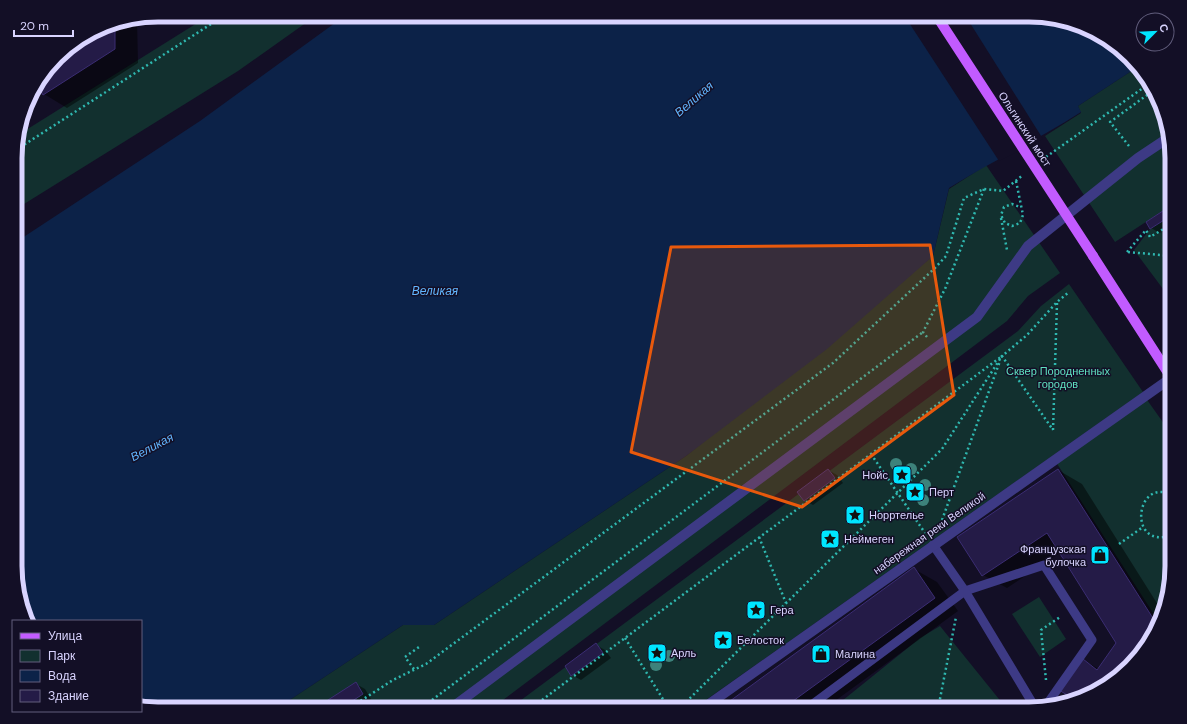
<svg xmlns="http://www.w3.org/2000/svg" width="1187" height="724" font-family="'DM Sans',sans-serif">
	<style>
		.green { fill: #12302f }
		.water { fill: #0c2248 }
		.pier { fill: #130f26 }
		.shadow { fill: #0007 }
		.building { fill: #241b47; stroke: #3b2d73 }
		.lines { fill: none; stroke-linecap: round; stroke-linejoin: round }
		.path { stroke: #2fb8b0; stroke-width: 2.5; stroke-dasharray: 2 3; stroke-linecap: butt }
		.lane { stroke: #3d3a85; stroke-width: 9 }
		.street { stroke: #3d3a85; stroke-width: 10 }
		.primary { stroke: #c25bff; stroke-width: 10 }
		.primary-bridge { stroke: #c25bff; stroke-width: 10 }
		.tree { fill: #3d827b }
		.marked { fill: #e8590c; fill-opacity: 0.2; stroke: #e8590c; stroke-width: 3; stroke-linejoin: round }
		.labels { text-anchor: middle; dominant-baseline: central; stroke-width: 3; stroke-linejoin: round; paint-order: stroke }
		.street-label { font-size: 11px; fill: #d9d4ff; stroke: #130f26 }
		.park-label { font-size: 11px; fill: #5fe0c0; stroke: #130f26 }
		.poi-label { font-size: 11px; fill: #d9d4ff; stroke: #130f26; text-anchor: start }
		.water-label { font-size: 12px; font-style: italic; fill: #62b6ff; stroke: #130f26 }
		.rim { fill: none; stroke: #d9d4ff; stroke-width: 5 }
	</style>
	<rect width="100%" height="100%" fill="#130f26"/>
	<g class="green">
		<path d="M210,15H317L238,71L16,209L18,135Z"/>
		<path d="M1136,68L1153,86L1172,148V205L1115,242L1045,136L1081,113L1078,106Z"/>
		<path d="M986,165L1060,273L1028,296L1007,321L491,709H276L403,625H434L686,456L933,256L949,189Z"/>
		<path d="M1172,215V301L1134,250L1150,229Z"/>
		<path d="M1069,284L1143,392L693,709H509L1018,331L1041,306Z"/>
		<path d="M1145,397L1172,435V575L1157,619L1054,459Z"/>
		<path d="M1039,597L1066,639L1040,657L1012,614Z"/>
		<path d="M940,626L1007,709H832L920,638Z"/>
	</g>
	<path class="water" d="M346,15H1029L1066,20L1108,39L1136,68L1078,106L1081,112C1038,140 992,161 949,188L933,256L827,349L686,456L434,625H403L276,709H158L141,707V621H29L16,584V242L200,121Z"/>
	<path class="pier" d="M904,15H965L1043,139L999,161Z"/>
	<g class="shadow">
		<path d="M137,19L138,63L67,108L44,94L39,87L31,93L64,51L103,26Z"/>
		<path d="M1172,207V225L1160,233L1151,228Z"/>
		<path d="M828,470L837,475L843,483L813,505L804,500Z"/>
		<path d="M1058,470L1082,484L1160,608L1148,645L1101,690L1073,698L1061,690L1083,660L1099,669L1117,644L1060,553L1007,588L983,575Z"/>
		<path d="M914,569L937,582L958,611L824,709H721Z"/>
		<path d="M596,645L605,650L611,658L581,680L572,675Z"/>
		<path d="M356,684L365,689L371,699L356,709H316Z"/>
	</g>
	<g class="building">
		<path d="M115,24V49L43,95L37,85L64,51L103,26Z"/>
		<path d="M1172,205V215L1150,229L1146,222Z"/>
		<path d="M828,469L835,478L804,501L797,492Z"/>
		<path d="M1058,469L1156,623L1148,645L1101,690L1072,698L1059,690L1083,659L1097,670L1116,643L1047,533L982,576L957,537Z"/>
		<path d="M914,567L935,598L782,709H719Z"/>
		<path d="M596,643L603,653L571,676L565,666Z"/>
		<path d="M356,682L363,694L340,709H314Z"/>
	</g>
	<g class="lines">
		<g class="path">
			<path d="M1129,146L1110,122L1154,90"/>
			<path d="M16,150L225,15"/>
			<path d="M1046,157L1150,83"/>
			<path d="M1016,181L1023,215L1020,223L1012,226L1005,223L1001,215L1004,207L1012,204L1020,207"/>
			<path d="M1001,218L1007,250"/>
			<path d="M1127,252L1146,230L1150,237L1172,224"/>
			<path d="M1128,252L1172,256"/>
			<path d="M927,337L923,332L945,289L984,189"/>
			<path d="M1001,357L1027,335L1057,302L1069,292"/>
			<path d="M1053,430L1057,303"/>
			<path d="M871,454L925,533"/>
			<path d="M1172,495C1135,476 1127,551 1172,535"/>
			<path d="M942,520L1000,361"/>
			<path d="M759,537L786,603"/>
			<path d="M1119,544L1143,527"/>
			<path d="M625,638L669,709"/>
			<path d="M414,669L405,657L419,647"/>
			<path d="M1046,680L1041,630L1060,617"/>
			<path d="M348,709L393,680L426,664L833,363L935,268L946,256L964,198L984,189L1003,191L1023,175"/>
			<path d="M420,709L923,332"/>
			<path d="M530,709L1002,356"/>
			<path d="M652,709L667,706"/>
			<path d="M679,709L942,449L1002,356L1053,430"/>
			<path d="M938,709L956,617"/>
		</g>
		<g class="lane">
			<path d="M933,545L965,591L1044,565L1092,640L1045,707"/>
			<path d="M806,709L965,591L1036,709"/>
		</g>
		<g class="street">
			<path d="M450,709L977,317L1028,246L1138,158L1168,138"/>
			<path d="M702,709L1171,378"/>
		</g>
		<path class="primary" d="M1093,256L1172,379"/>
		<path class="primary-bridge" d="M936,15L1093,256"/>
	</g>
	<g class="tree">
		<circle cx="896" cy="464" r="6"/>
		<circle cx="911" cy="469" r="6"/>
		<circle cx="925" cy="485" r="6"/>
		<circle cx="923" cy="500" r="6"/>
		<circle cx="669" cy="656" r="6"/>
		<circle cx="656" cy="665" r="6"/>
	</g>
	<path class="marked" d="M930,245L954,395L802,507L631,452L671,247Z"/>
	<defs>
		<g id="sight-square" transform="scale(1)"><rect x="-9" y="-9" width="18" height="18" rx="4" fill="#00e5ff" stroke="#130f26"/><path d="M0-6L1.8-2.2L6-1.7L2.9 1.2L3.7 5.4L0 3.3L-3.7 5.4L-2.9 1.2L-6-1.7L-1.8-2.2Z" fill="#111"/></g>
		<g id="shop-square" transform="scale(1)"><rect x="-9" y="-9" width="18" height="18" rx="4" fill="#00e5ff" stroke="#130f26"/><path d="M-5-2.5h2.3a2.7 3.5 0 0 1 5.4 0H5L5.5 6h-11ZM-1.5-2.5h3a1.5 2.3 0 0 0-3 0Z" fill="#111"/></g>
	</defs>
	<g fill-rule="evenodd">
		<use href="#sight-square" x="902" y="475"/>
		<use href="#sight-square" x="915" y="492"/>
		<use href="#sight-square" x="855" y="515"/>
		<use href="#sight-square" x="830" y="539"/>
		<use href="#shop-square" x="1100" y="555"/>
		<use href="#sight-square" x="756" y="610"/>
		<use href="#sight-square" x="723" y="640"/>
		<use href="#sight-square" x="657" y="653"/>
		<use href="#shop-square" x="821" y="654"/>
	</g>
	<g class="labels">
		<g class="street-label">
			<text transform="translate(1025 129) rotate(57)">Ольгинский мост</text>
			<text transform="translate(929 533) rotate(-35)">набережная реки Великой</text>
		</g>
		<g class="park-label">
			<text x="1058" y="371">Сквер Породненных<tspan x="1058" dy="13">городов</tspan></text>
		</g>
		<g class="poi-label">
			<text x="888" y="475" text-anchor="end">Нойс</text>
			<text x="929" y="492">Перт</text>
			<text x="869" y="515">Норртелье</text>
			<text x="844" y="539">Неймеген</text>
			<text x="1086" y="549" text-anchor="end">Французская<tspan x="1086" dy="13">булочка</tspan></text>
			<text x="770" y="610">Гера</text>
			<text x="737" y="640">Белосток</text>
			<text x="671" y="653">Арль</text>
			<text x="835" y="654">Малина</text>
		</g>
		<g class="water-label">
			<text transform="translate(694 99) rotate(-41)">Великая</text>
			<text x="435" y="291">Великая</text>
			<text transform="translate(152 447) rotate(-28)">Великая</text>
		</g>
	</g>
	<path d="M0 0H1187V724H0ZM158 22H1029A136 136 0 0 1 1165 158V566A136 136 0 0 1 1029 702H158A136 136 0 0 1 22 566V158A136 136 0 0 1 158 22Z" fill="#130f26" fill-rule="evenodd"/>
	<path class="rim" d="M158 22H1029A136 136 0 0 1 1165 158V566A136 136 0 0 1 1029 702H158A136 136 0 0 1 22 566V158A136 136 0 0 1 158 22Z"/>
	<rect x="12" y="620" width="130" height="92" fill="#130f26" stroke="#625e7d"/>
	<rect x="20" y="633" width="20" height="6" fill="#c25bff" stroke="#625e7d"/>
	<text x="48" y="640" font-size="12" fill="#d9d4ff">Улица</text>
	<rect x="20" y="650" width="20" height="12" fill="#12302f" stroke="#625e7d"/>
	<text x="48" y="660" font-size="12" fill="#d9d4ff">Парк</text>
	<rect x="20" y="670" width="20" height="12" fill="#0c2248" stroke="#625e7d"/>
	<text x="48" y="680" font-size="12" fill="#d9d4ff">Вода</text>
	<rect x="20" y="690" width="20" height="12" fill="#241b47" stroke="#625e7d"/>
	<text x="48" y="700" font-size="12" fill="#d9d4ff">Здание</text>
	<g transform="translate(1155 32) rotate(66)"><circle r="19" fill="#130f26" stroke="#625e7d"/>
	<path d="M0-3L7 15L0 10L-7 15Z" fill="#00e5ff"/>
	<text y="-6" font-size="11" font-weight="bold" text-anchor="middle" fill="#d9d4ff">С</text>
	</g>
	<path d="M14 30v6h59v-6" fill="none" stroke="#d9d4ff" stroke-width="2"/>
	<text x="20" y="30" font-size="12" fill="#d9d4ff" stroke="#130f26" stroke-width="3" paint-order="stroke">20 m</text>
</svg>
